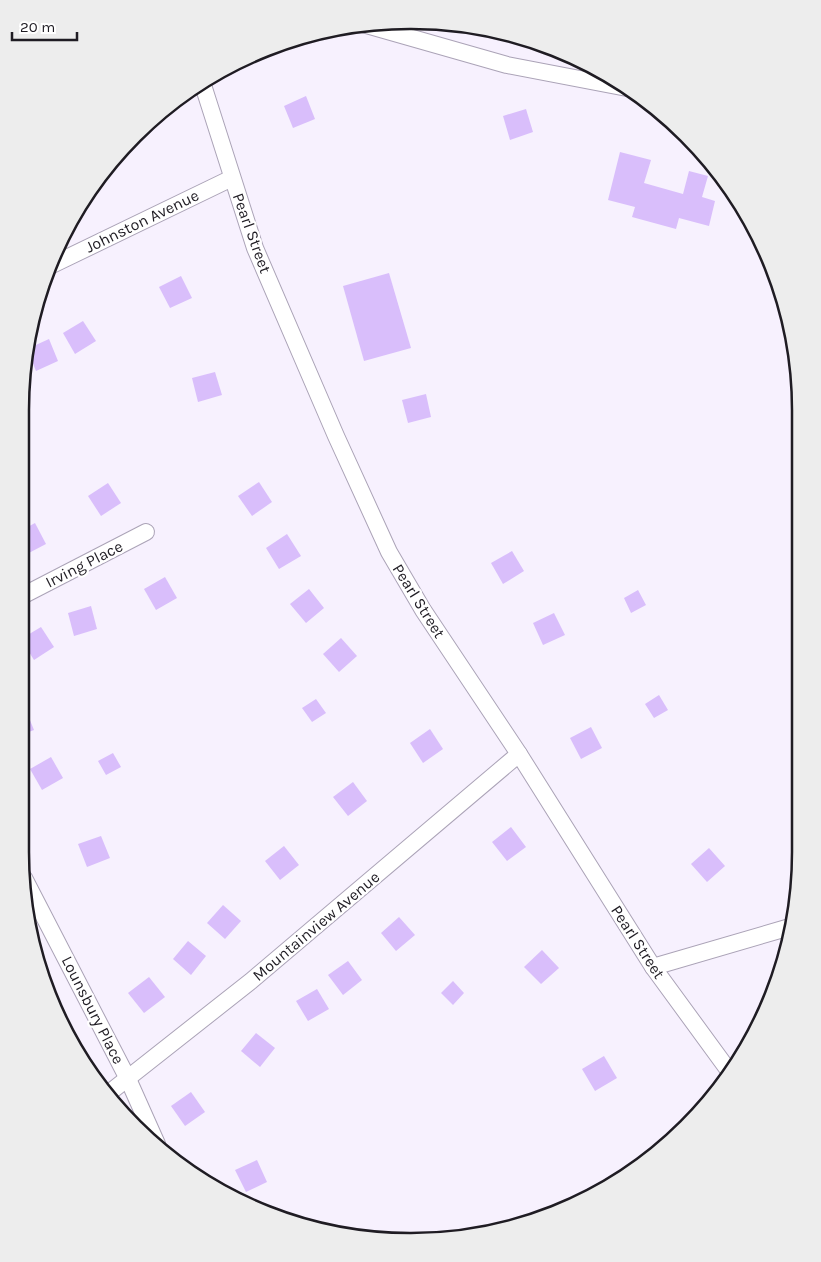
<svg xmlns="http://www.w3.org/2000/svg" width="821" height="1262" font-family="Karla,sans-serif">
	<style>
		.building { fill: #d9befb }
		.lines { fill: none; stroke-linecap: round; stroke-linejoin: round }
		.street-casing { stroke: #aba3b7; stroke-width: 18 }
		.street { stroke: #fff; stroke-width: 16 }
		.labels { text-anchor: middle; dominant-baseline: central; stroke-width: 4.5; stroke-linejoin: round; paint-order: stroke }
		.street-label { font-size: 16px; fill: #1f1c23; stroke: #fff }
		.rim { fill: none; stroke: #1f1c23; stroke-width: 2.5 }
	</style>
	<rect width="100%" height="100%" fill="#f7f1fe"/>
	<g class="building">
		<path d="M306,96L315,119L293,128L284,106Z"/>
		<path d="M526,109L533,132L510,140L503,116Z"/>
		<path d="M620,152L651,160L644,183L683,194L689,171L708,176L702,197L715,201L709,226L679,218L676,229L632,217L635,207L608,200Z"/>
		<path d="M389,273L411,348L364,361L343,286Z"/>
		<path d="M181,276L192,298L170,308L159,287Z"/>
		<path d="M83,321L96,341L75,354L63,333Z"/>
		<path d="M49,339L58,361L36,371L27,349Z"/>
		<path d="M215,372L222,395L198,402L192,378Z"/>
		<path d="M426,394L431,417L408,423L402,400Z"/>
		<path d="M259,482L272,502L252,516L238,496Z"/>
		<path d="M108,483L121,503L101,516L88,496Z"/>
		<path d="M35,523L46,544L25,555L22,551V530Z"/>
		<path d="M287,534L301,556L279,569L266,548Z"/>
		<path d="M512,551L524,571L503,584L491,563Z"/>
		<path d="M165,577L177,598L156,610L144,589Z"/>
		<path d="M309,589L324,608L306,623L290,604Z"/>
		<path d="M638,590L646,605L631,613L624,598Z"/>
		<path d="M91,606L97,629L74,636L68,613Z"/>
		<path d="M554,613L565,635L543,645L533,623Z"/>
		<path d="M41,627L54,647L34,660L21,639Z"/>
		<path d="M341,638L357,656L339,672L323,654Z"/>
		<path d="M659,695L668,710L654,718L645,704Z"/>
		<path d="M316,699L326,713L312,722L302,708Z"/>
		<path d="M25,708L34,730L21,735V709Z"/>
		<path d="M591,727L602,748L581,759L570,738Z"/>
		<path d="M430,729L443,749L423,763L410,743Z"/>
		<path d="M113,753L121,767L106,775L98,761Z"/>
		<path d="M51,757L63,778L42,790L30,769Z"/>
		<path d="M353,782L367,801L348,816L333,797Z"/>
		<path d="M511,827L526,847L507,861L492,842Z"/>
		<path d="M101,836L110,858L87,867L78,844Z"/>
		<path d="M798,838V859L791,841Z"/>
		<path d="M284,846L299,865L280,880L265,861Z"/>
		<path d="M709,848L725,866L707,882L691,864Z"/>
		<path d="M223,905L241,921L225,939L207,923Z"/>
		<path d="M399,917L415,935L396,951L381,933Z"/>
		<path d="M188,941L206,956L191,975L173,959Z"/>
		<path d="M542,950L559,968L541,984L524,967Z"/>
		<path d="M348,961L362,980L343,995L328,975Z"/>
		<path d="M149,977L165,997L144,1013L128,993Z"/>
		<path d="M453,981L464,993L453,1005L441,993Z"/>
		<path d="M317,989L329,1009L308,1021L296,1001Z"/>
		<path d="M770,993L766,1006L761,1001Z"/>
		<path d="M256,1033L275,1048L260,1067L241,1051Z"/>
		<path d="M604,1056L617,1078L595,1091L582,1069Z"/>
		<path d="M191,1092L205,1112L185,1126L171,1106Z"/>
		<path d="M257,1160L267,1182L246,1192L235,1170Z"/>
	</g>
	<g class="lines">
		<g class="street-casing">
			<g id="street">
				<path d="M363,24L507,65L627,88"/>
				<path d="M202,82L255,248L336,436L389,552L423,610L519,754L653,967L729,1071"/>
				<path d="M52,265L232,178"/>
				<path d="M22,596L146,532"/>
				<path d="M24,878L128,1079L157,1144"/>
				<path d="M653,967L790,927"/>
				<path d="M109,1093L251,981L519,754"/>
			</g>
		</g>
		<use href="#street" class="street"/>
	</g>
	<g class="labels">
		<g class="street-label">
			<text transform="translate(142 221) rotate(-26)">Johnston Avenue</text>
			<text transform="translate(252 233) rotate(70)">Pearl Street</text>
			<text transform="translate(84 564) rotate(-27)">Irving Place</text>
			<text transform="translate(419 601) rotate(58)">Pearl Street</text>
			<text transform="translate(316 926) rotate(-40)">Mountainview Avenue</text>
			<text transform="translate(638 942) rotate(57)">Pearl Street</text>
			<text transform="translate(93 1010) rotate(63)">Lounsbury Place</text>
		</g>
	</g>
	<path d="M0 0H821V1262H0ZM410 29H411A381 381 0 0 1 792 410V852A381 381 0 0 1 411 1233H410A381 381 0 0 1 29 852V410A381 381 0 0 1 410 29Z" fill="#ededed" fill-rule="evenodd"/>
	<path class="rim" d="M410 29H411A381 381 0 0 1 792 410V852A381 381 0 0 1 411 1233H410A381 381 0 0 1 29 852V410A381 381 0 0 1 410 29Z"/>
	<path d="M12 32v8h65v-8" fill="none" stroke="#1f1c23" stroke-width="2.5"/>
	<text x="20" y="32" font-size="15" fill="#1f1c23" stroke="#ffffff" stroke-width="4" paint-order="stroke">20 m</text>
</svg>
